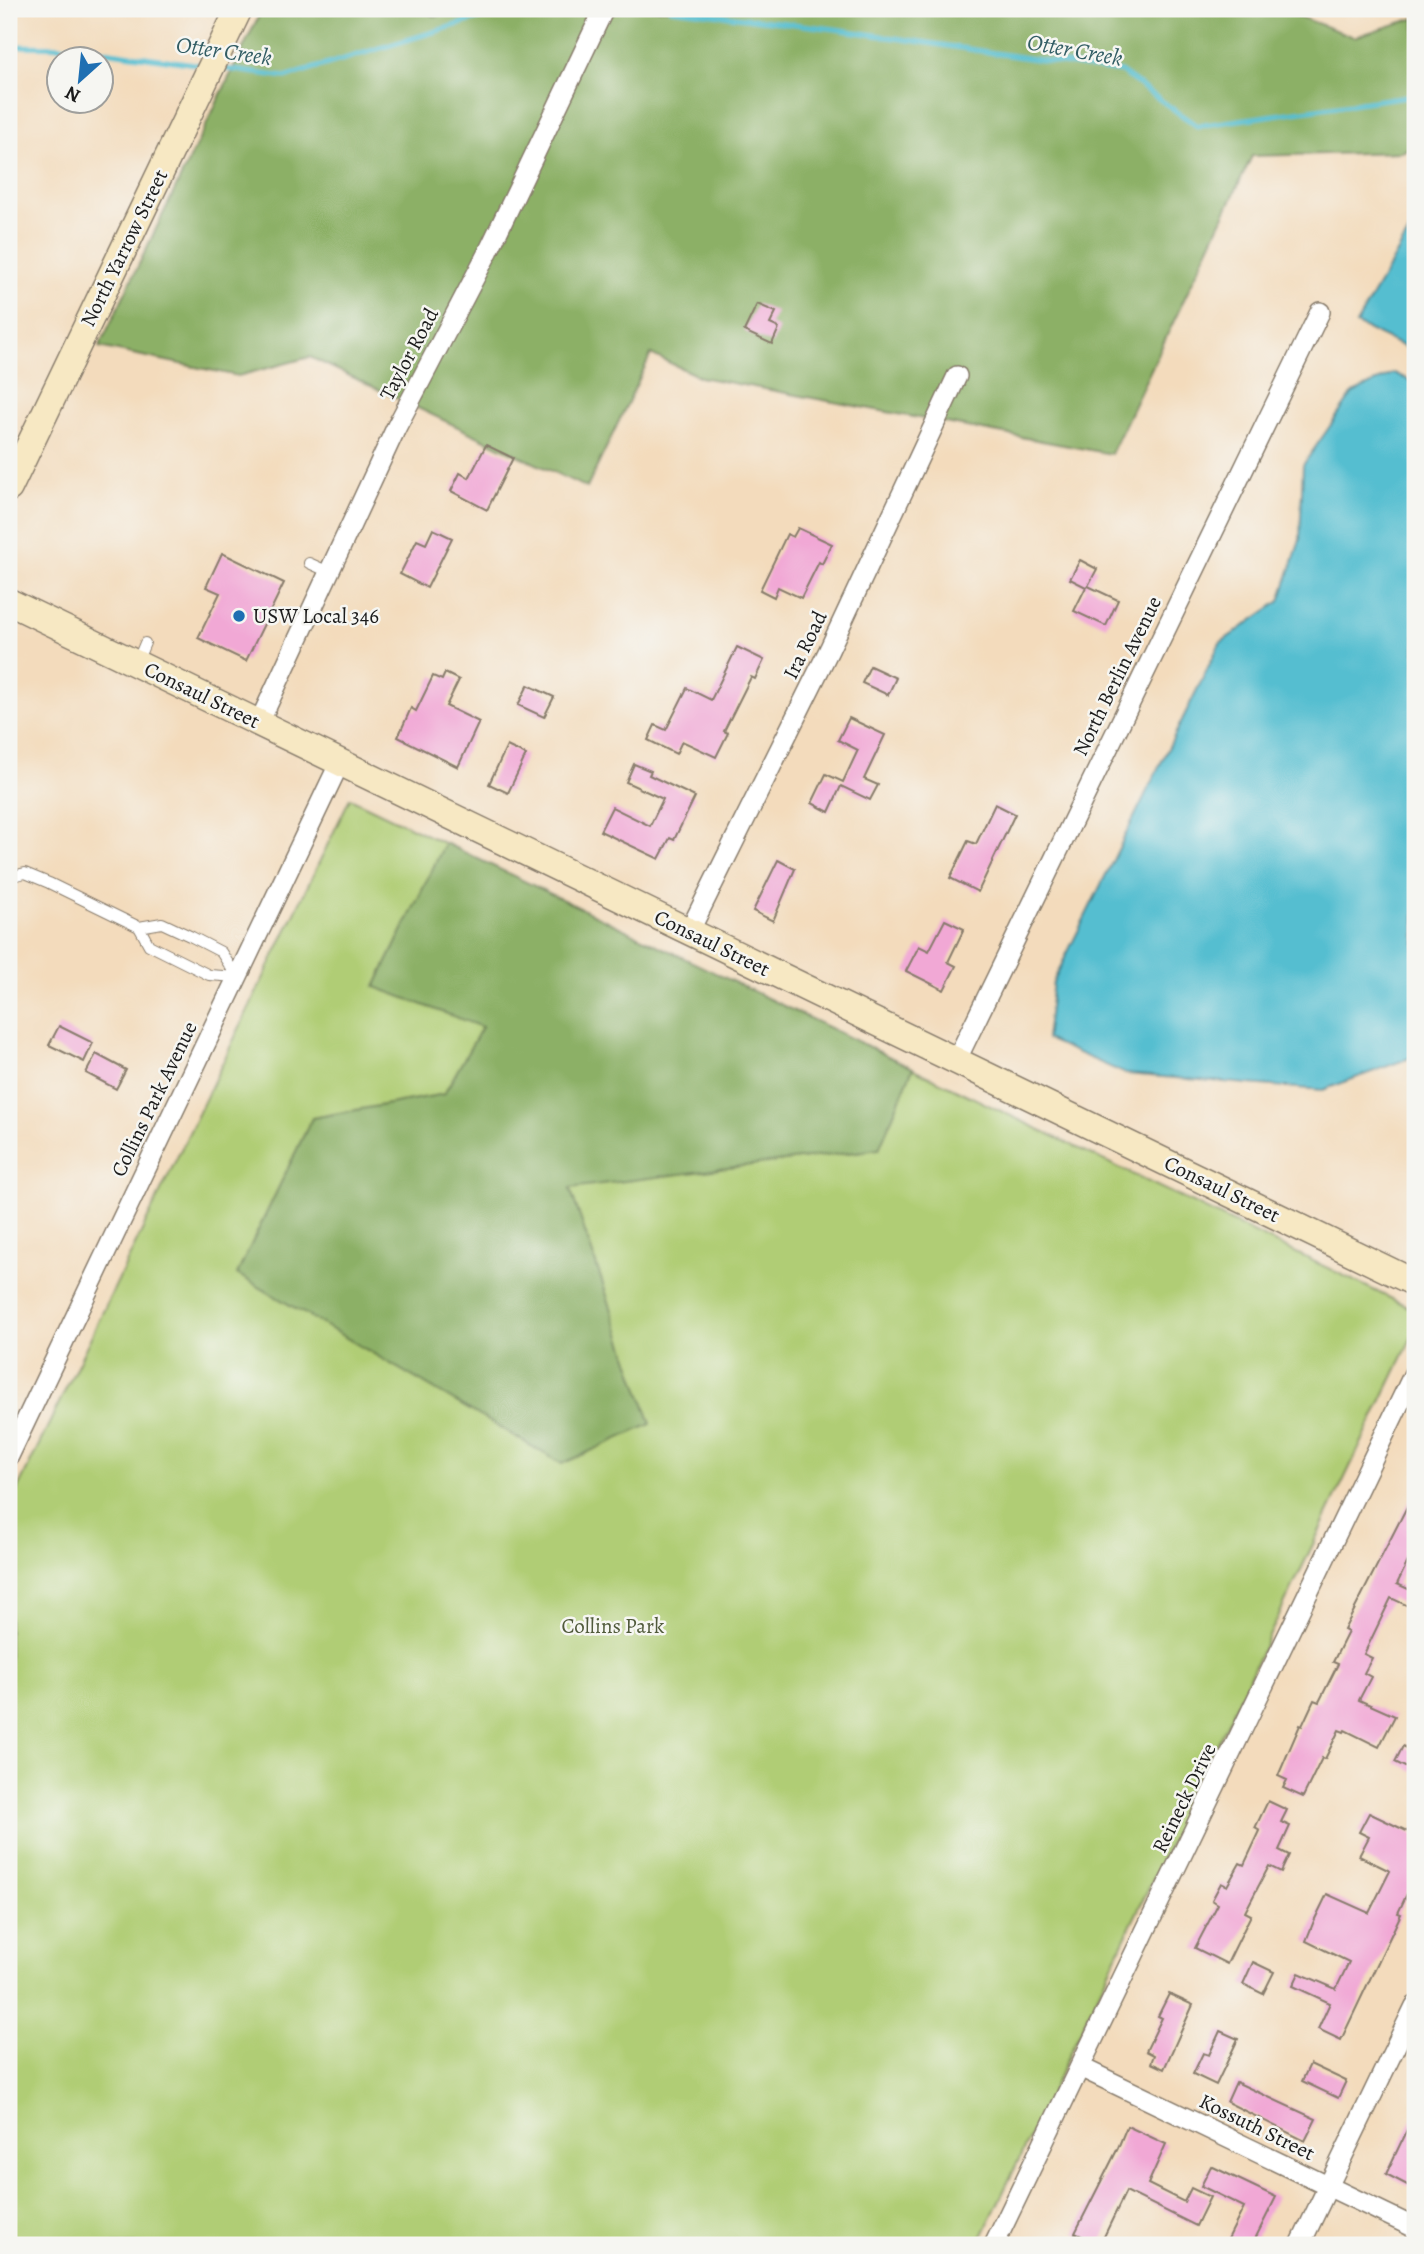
<svg xmlns="http://www.w3.org/2000/svg" width="1424" height="2254" font-family="Alegreya,serif">
	<style>
		.green { fill: #b0cd74; stroke: #667448; stroke-width: 2 }
		.forest { fill: #8cb066; stroke: #546641; stroke-width: 2 }
		.water { fill: #54bed0; stroke: #386d76; stroke-width: 2 }
		.lines { fill: none; stroke-linecap: round; stroke-linejoin: round }
		.stream { stroke: #54bed0; stroke-width: 5 }
		.building { fill: #f1a8d5 }
		.lane-casing { stroke: #887c6c; stroke-width: 12 }
		.street-casing { stroke: #887c6c; stroke-width: 22 }
		.secondary-casing { stroke: #887c6c; stroke-width: 29 }
		.lane { stroke: #fff; stroke-width: 10 }
		.street { stroke: #fff; stroke-width: 19 }
		.secondary { stroke: #f7e8c3; stroke-width: 26 }
		.poi-dot { fill: #1f6fb2; stroke: #f6f6f2; stroke-width: 2.5 }
		.labels { text-anchor: middle; dominant-baseline: central; stroke-width: 5; stroke-linejoin: round; paint-order: stroke }
		.street-label { font-size: 21px; fill: #1c1c1c; stroke: #f6f6f2 }
		.poi-label { font-size: 21px; fill: #1c1c1c; stroke: #f6f6f2; text-anchor: start }
		.park-label { font-size: 21px; fill: #505a3b; stroke: #f6f6f2 }
		.water-label { font-size: 23px; font-style: italic; fill: #325d64; stroke: #f6f6f2 }
	</style>
	<rect width="100%" height="100%" fill="#f6f6f2"/>
	<filter id="ink" filterUnits="userSpaceOnUse"><feTurbulence type="fractalNoise" baseFrequency=".0143" numOctaves="2"/><feDisplacementMap in="SourceGraphic" scale="14" xChannelSelector="R" yChannelSelector="G"/><feConvolveMatrix kernelMatrix="1 2 1 2 8 2 1 2 1" color-interpolation-filters="sRGB"/></filter>
	<filter id="wash" filterUnits="userSpaceOnUse"><feTurbulence type="fractalNoise" baseFrequency=".00686" numOctaves="4" result="noise"/><feDisplacementMap in="SourceGraphic" scale="28" xChannelSelector="R" yChannelSelector="G"/><feGaussianBlur stdDeviation="1.57" result="paint"/><feColorMatrix in="noise" values="0 0 0 0 0 0 0 0 0 0 0 0 0 0 0 0 0 1.4 0 .05"/><feComposite in="paint" operator="in"/></filter>
	<g filter="url(#wash)">
		<rect width="100%" height="100%" fill="#f3dbbc"/>
		<path class="green" d="M350,798L1415,1310V1331L978,2245H9V1507Z"/>
		<g class="forest">
			<path d="M262,9H419L437,17L441,9H1279L1354,37L1415,18V145L1402,152L1252,156L1111,454L700,377L651,354L587,488L310,357L238,376L99,347Z"/>
			<path d="M445,843L913,1068L879,1149L570,1188L651,1424L562,1464L237,1274L312,1118L444,1094L482,1027L375,987Z"/>
		</g>
		<g class="water">
			<path d="M1415,222V352L1356,324Z"/>
			<path d="M1394,373L1415,383V1056L1323,1090L1126,1074L1046,1039L1053,982L1220,643L1280,601L1300,540L1303,465L1353,393Z"/>
		</g>
		<g class="lines">
			<g class="stream">
				<path d="M671,9L835,29L1121,72L1197,126L1415,95"/>
				<path d="M9,46L76,47L202,65"/>
				<path d="M219,68L285,77L509,9"/>
			</g>
		</g>
		<g id="blocks">
			<g class="building">
				<path d="M757,304L776,312L770,324L779,328L772,344L744,331Z"/>
				<path d="M486,445L513,458L487,510L451,491L460,473L469,478Z"/>
				<path d="M798,528L832,544L822,564L819,562L801,598L778,587L774,597L760,590L787,534L793,537Z"/>
				<path d="M433,529L452,538L427,588L400,574L417,540L426,544Z"/>
				<path d="M222,553L284,583L246,661L198,638L220,593L206,587Z"/>
				<path d="M1080,560L1097,569L1088,586L1118,600L1106,626L1074,611L1086,587L1070,579Z"/>
				<path d="M737,647L764,660L755,679L751,677L724,731L728,733L716,757L682,741L676,754L648,740L655,725L666,730L687,688L711,700Z"/>
				<path d="M870,666L896,678L888,695L862,683Z"/>
				<path d="M445,673L459,680L446,706L479,722L458,767L398,737L411,708L416,711L433,676L442,680Z"/>
				<path d="M528,685L554,697L544,717L518,705Z"/>
				<path d="M849,718L885,735L864,779L878,785L870,800L841,786L829,812L812,803L826,774L843,782L858,750L838,740Z"/>
				<path d="M507,746L526,755L508,793L489,784Z"/>
				<path d="M634,764L651,771L649,775L695,797L674,840L670,838L659,859L600,831L612,807L650,826L663,799L626,782Z"/>
				<path d="M995,804L1015,814L978,892L950,878L968,841L976,844Z"/>
				<path d="M778,860L795,869L773,921L753,911Z"/>
				<path d="M945,920L964,929L948,962L956,966L944,990L906,971L919,946L929,951Z"/>
				<path d="M59,1026L93,1043L84,1062L49,1045Z"/>
				<path d="M96,1054L126,1070L116,1089L86,1073Z"/>
				<path d="M1415,1491V1547L1397,1584L1415,1592V1609L1391,1598L1364,1654L1372,1658L1364,1673L1371,1677L1359,1700L1395,1716L1379,1747L1345,1730L1344,1732L1339,1730L1325,1759L1322,1758L1303,1797L1283,1788L1287,1780L1278,1776L1300,1725L1302,1726L1314,1700L1319,1702L1338,1664L1333,1662L1348,1632L1344,1630Z"/>
				<path d="M1403,1746L1415,1752V1772L1395,1762Z"/>
				<path d="M1268,1801L1287,1810L1281,1822L1290,1826L1279,1850L1289,1855L1281,1872L1269,1866L1245,1912L1251,1915L1227,1964L1195,1948L1218,1904L1212,1900L1221,1883L1227,1886L1240,1863L1244,1865L1260,1831L1255,1828Z"/>
				<path d="M1369,1813L1415,1835V1877L1398,1913L1401,1914L1341,2040L1318,2029L1330,2003L1293,1986L1299,1973L1336,1989L1349,1962L1306,1941L1314,1921L1327,1894L1369,1913L1390,1871L1359,1856L1369,1837L1359,1832Z"/>
				<path d="M1253,1962L1274,1972L1263,1994L1243,1984Z"/>
				<path d="M1169,1994L1193,2005L1164,2069L1151,2063L1154,2055L1146,2051L1162,2018L1158,2016Z"/>
				<path d="M1220,2031L1238,2039L1216,2085L1193,2074L1203,2053L1209,2055Z"/>
				<path d="M1310,2064L1346,2081L1338,2098L1302,2081Z"/>
				<path d="M1236,2082L1316,2119L1305,2141L1227,2102Z"/>
				<path d="M1415,2113V2189L1386,2174Z"/>
				<path d="M1127,2126L1166,2144L1148,2184L1184,2202L1191,2188L1210,2197L1196,2226L1126,2191L1100,2245L1075,2233L1118,2148Z"/>
				<path d="M1211,2166L1276,2197L1252,2245H1225L1244,2207L1201,2186Z"/>
			</g>
		</g>
	</g>
	<g filter="url(#ink)">
		<use href="#blocks" fill-opacity="0" stroke="#887c6c" stroke-width="2"/>
		<g class="lines">
			<g class="lane-casing">
				<g id="lane">
					<path d="M309,563L329,572"/>
					<path d="M137,662L145,643"/>
					<path d="M9,877L25,873L49,883L139,927L149,945L209,975L237,977L221,952L192,937L162,923L139,927"/>
				</g>
			</g>
			<g class="street-casing">
				<g id="street">
					<path d="M259,723L396,428L489,250L604,9"/>
					<path d="M689,932L829,650L957,376"/>
					<path d="M956,1061L1320,312"/>
					<path d="M9,1456L340,762"/>
					<path d="M1080,2067L1415,2228"/>
					<path d="M994,2245L1415,1371"/>
					<path d="M1300,2245L1415,2006"/>
				</g>
			</g>
			<g class="secondary-casing">
				<g id="secondary">
					<path d="M9,488L239,9"/>
					<path d="M9,602L1415,1283"/>
				</g>
			</g>
			<use href="#lane" class="lane"/>
			<use href="#street" class="street"/>
			<use href="#secondary" class="secondary"/>
		</g>
	</g>
	<circle class="poi-dot" cx="239" cy="616" r="7"/>
	<g class="labels">
		<g class="street-label">
			<text transform="translate(124 248) rotate(-64)">North Yarrow Street</text>
			<text transform="translate(409 354) rotate(-62)">Taylor Road</text>
			<text transform="translate(805 645) rotate(-64)">Ira Road</text>
			<text transform="translate(1117 676) rotate(-64)">North Berlin Avenue</text>
			<text transform="translate(202 695) rotate(26)">Consaul Street</text>
			<text transform="translate(712 943) rotate(26)">Consaul Street</text>
			<text transform="translate(154 1099) rotate(-64)">Collins Park Avenue</text>
			<text transform="translate(1222 1189) rotate(26)">Consaul Street</text>
			<text transform="translate(1184 1798) rotate(-64)">Reineck Drive</text>
			<text transform="translate(1257 2127) rotate(26)">Kossuth Street</text>
		</g>
		<g class="poi-label">
			<text x="253" y="616">USW Local 346</text>
		</g>
		<g class="park-label">
			<text x="613" y="1626">Collins Park</text>
		</g>
		<g class="water-label">
			<text transform="translate(1075 50) rotate(10)">Otter Creek</text>
			<text transform="translate(224 51) rotate(8)">Otter Creek</text>
		</g>
	</g>
	<rect width="1424" height="2254" fill="none" stroke="#f6f6f2" stroke-width="35"/>
	<g transform="translate(80 80) rotate(207)"><circle r="33" fill="#f6f6f2" stroke="#9f9f9c" stroke-width="2"/>
	<path d="M0-5L12 26L0 18L-12 26Z" fill="#1f6fb2"/>
	<text y="-10" font-size="19" font-weight="bold" text-anchor="middle" fill="#1c1c1c">N</text>
	</g>
</svg>
